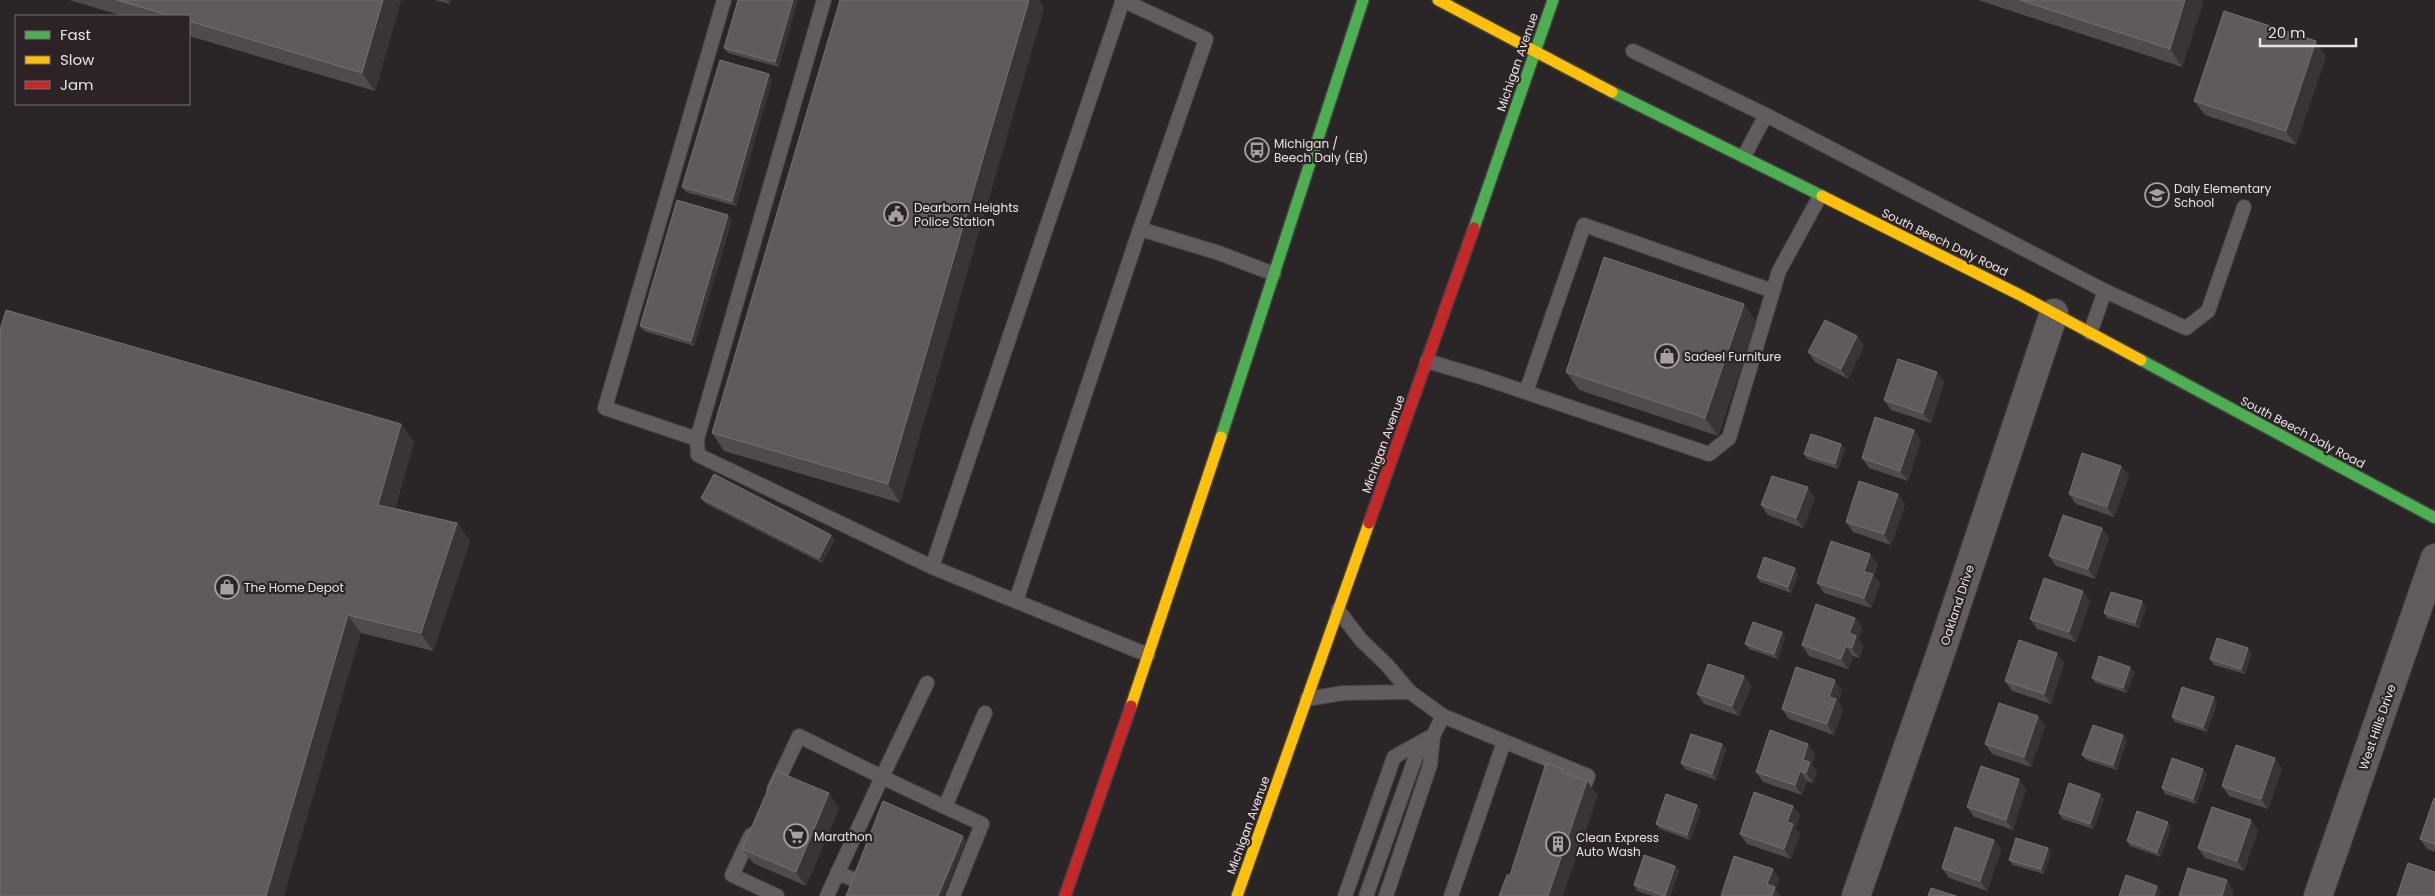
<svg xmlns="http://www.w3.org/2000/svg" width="2435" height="896" font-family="Poppins,sans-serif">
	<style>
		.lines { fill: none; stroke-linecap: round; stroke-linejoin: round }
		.lane-casing { stroke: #454142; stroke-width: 16 }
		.street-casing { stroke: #454142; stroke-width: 30 }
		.fast-casing { stroke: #454142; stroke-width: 14 }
		.slow-casing { stroke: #454142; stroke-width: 14 }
		.jam-casing { stroke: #454142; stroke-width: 14 }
		.lane { stroke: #615d5e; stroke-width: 14 }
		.street { stroke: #615d5e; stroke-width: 28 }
		.fast { stroke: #4caf50; stroke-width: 11 }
		.slow { stroke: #ffc107; stroke-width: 11 }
		.jam { stroke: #c62828; stroke-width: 11 }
		.wall { fill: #4f4a4c }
		.shaded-wall { fill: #393537 }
		.building { fill: #5f5b5d; stroke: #747072 }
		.labels { text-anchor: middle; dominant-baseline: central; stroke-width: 4.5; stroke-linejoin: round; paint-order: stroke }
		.street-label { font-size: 12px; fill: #e8e2e3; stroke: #2c2326 }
		.poi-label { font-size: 12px; fill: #e8e2e3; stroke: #2c2326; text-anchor: start }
	</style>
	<rect width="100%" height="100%" fill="#2a2527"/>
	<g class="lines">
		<g class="lane-casing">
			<g id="lane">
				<path d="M724,0L605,408L697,439L824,0"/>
				<path d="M1633,51L1766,115L2105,291L2186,328L2208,311L2244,207"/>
				<path d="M1744,156L1766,115"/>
				<path d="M1140,229L1219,253L1274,274"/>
				<path d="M2090,333L2105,291"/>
				<path d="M1427,361L1484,378L1709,454L1729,438L1779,271L1820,196"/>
				<path d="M1526,392L1584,225L1773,291"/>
				<path d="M697,439L698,455L932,567L1148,655"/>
				<path d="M932,567L1123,0"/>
				<path d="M1016,601L1140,229L1206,39L1122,0"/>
				<path d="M1338,610L1361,640L1387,665L1410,692L1443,716L1588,776L1583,790"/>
				<path d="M1307,699L1343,693L1410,692"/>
				<path d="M774,789L799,736L882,777L927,683"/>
				<path d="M751,835L732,875L777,896"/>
				<path d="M837,873L858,881"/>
				<path d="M827,896L882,777L945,807"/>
				<path d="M953,896L982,824L945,807L985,713"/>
				<path d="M1345,896L1394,757L1430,737"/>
				<path d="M1366,896L1416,756L1433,736L1443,716"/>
				<path d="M1386,896L1430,765L1433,737"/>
				<path d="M1451,896L1504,742"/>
			</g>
		</g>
		<g class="street-casing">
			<g id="street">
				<path d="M1856,896L1942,649L2054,313"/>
				<path d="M2318,896L2435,558"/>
			</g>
		</g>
		<g class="fast-casing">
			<g id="fast">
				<path d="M1612,92L1822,196"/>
				<path d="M1474,228L1553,0"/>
				<path d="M2141,360L2435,518"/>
				<path d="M1221,437L1363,0"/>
			</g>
		</g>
		<g class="slow-casing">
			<g id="slow">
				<path d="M1438,0L1612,92"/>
				<path d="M1822,196L2018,294L2141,360"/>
				<path d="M1131,706L1221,437"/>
				<path d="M1237,896L1369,523"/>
			</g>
		</g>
		<g class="jam-casing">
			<g id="jam">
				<path d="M1369,523L1474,228"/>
				<path d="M1065,896L1131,706"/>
			</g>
		</g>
		<use href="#lane" class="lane"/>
		<use href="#street" class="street"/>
		<use href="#fast" class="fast"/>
		<use href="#slow" class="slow"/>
		<use href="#jam" class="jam"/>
	</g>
	<g class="wall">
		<path d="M69,0H401L375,91L189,36V16H123Z"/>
		<path d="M435,0H451L450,4Z"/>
		<path d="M738,0L779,67L728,53L724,48Z"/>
		<path d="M840,0H1039L1044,8L900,503L724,451L712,433Z"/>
		<path d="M1978,0H2201L2203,3L2182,67Z"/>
		<path d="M2326,56L2296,145L2205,115L2194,101Z"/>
		<path d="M769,74L772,80L736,206L686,192L682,187Z"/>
		<path d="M732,220L694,346L644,331L640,326Z"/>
		<path d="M1744,304L1756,322L1718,436L1579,390L1566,372Z"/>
		<path d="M1857,336L1864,346L1848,379L1815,362L1808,352Z"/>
		<path d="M1944,382L1931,423L1891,410L1884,400Z"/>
		<path d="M401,424L414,442L395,508L457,523L470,541L433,651L361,633L0,896Z"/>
		<path d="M1921,440L1908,481L1869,468L1862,458Z"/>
		<path d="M1841,444L1845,449L1838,469L1807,459L1804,454Z"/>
		<path d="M2121,466L2129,476L2114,517L2076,504L2069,494Z"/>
		<path d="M1898,494L1905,504L1891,545L1853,532L1846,522Z"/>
		<path d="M701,498L831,535L835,540L822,563L705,503Z"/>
		<path d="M1815,498L1803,528L1768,515L1761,505Z"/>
		<path d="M2102,528L2109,538L2095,579L2056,566L2049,556Z"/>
		<path d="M1878,564L1874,576L1880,584L1871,608L1824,593L1817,583Z"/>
		<path d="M1798,573L1791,593L1760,582L1757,577Z"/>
		<path d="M2090,601L2076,642L2037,629L2030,619Z"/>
		<path d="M2146,607L2139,628L2107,618L2104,613Z"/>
		<path d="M1855,618L1862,628L1858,639L1863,646L1859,658L1853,656L1848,669L1809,656L1802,645Z"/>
		<path d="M1785,637L1778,659L1749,649L1745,644Z"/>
		<path d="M2252,653L2245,674L2214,665L2210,659Z"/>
		<path d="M2064,663L2051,704L2012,691L2005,681Z"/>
		<path d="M2130,667L2134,672L2127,693L2096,683L2092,678Z"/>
		<path d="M1744,676L1751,686L1739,716L1704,704L1697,694Z"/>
		<path d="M1842,690L1838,702L1843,709L1834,735L1789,719L1782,709Z"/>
		<path d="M2217,702L2207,732L2175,722L2172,717Z"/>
		<path d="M2038,716L2045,726L2031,767L1992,754L1985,744Z"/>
		<path d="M2123,735L2127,740L2117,770L2086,760L2082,755Z"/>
		<path d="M1722,744L1726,749L1716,780L1685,769L1681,763Z"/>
		<path d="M1815,754L1812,765L1817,772L1813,783L1807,781L1802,795L1763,782L1756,772Z"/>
		<path d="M2282,768L2268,809L2229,796L2222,786Z"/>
		<path d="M2207,774L2196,804L2165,794L2162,788Z"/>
		<path d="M2026,789L2013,830L1974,817L1967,807Z"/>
		<path d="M2104,799L2093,829L2062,819L2059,813Z"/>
		<path d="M2435,799V852L2427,849L2420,839Z"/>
		<path d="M1697,805L1701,810L1690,840L1660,829L1656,824Z"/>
		<path d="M1793,806L1800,816L1795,828L1800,834L1791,859L1747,844L1740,834Z"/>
		<path d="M839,808L806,886L753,863L742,849Z"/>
		<path d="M2171,827L2161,857L2130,846L2127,841Z"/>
		<path d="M2258,830L2244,871L2205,858L2198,848Z"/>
		<path d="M1994,840L2001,850L1987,891L1949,878L1942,868Z"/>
		<path d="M2048,848L2051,853L2044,874L2013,865L2009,860Z"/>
		<path d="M1675,866L1679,871L1670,896H1652L1637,891L1634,885Z"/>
	</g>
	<g class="shaded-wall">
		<path d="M383,0H401L375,91L362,73Z"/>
		<path d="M447,0H451L450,4Z"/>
		<path d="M793,0H798L779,67L775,62Z"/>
		<path d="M1029,0H1039L1044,8L900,503L888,484Z"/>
		<path d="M2185,0H2201L2203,3L2182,67L2170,49Z"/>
		<path d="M2316,41L2326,56L2296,145L2286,131Z"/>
		<path d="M769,74L772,80L736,206L732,201Z"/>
		<path d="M728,215L732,220L694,346L691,341Z"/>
		<path d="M1744,304L1756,322L1718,436L1705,418Z"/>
		<path d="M1857,336L1864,346L1848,379L1841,369Z"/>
		<path d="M1937,372L1944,382L1931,423L1923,413Z"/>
		<path d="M401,424L414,442L390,523L378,505Z"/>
		<path d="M1914,430L1921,440L1908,481L1900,471Z"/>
		<path d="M1841,444L1845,449L1838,469L1835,464Z"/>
		<path d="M2121,466L2129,476L2114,517L2107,507Z"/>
		<path d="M1808,487L1815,498L1803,528L1796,518Z"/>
		<path d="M1898,494L1905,504L1891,545L1884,534Z"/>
		<path d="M457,523L470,541L433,651L421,633Z"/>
		<path d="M2102,528L2109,538L2095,579L2088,569Z"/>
		<path d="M831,535L835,540L822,563L819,558Z"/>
		<path d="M1870,554L1878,564L1874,576L1880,584L1871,608L1864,598V572Z"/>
		<path d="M1795,568L1798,573L1791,593L1788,587Z"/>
		<path d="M2083,591L2090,601L2076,642L2069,632Z"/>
		<path d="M2142,601L2146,607L2139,628L2135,623Z"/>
		<path d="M348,615L361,633L284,896H266Z"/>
		<path d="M1855,618L1862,628L1858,639L1863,646L1859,658L1852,648L1849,633Z"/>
		<path d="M1782,632L1785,637L1778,659L1774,654Z"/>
		<path d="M1846,646L1853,656L1848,669L1841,659Z"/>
		<path d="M2248,648L2252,653L2245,674L2241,669Z"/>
		<path d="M2057,653L2064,663L2051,704L2044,694Z"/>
		<path d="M2130,667L2134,672L2127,693L2123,688Z"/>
		<path d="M1744,676L1751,686L1739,716L1732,706Z"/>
		<path d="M1835,680L1842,690L1838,702L1843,709L1834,735L1827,724L1829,697Z"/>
		<path d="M2214,697L2217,702L2207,732L2203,727Z"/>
		<path d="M2038,716L2045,726L2031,767L2024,757Z"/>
		<path d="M2123,735L2127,740L2117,770L2113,765Z"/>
		<path d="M1722,744L1726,749L1716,780L1712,774Z"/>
		<path d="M1808,744L1815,754L1812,765L1817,772L1813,783L1806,773L1803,760Z"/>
		<path d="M2275,758L2282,768L2268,809L2261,799Z"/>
		<path d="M2203,769L2207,774L2196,804L2193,799Z"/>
		<path d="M1800,771L1807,781L1802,795L1795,785Z"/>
		<path d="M2019,779L2026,789L2013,830L2006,820Z"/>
		<path d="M1587,781L1598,796L1563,896H1548Z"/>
		<path d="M829,793L839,808L806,886L796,872Z"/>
		<path d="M2100,794L2104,799L2093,829L2090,824Z"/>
		<path d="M1697,805L1701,810L1690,840L1687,835Z"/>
		<path d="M1793,806L1800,816L1795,828L1800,834L1791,859L1784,849L1787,822Z"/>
		<path d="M2251,820L2258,830L2244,871L2237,861Z"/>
		<path d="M2168,822L2171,827L2161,857L2157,852Z"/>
		<path d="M963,836L966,841L943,896H938Z"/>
		<path d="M1994,840L2001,850L1987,891L1980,881Z"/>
		<path d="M2048,848L2051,853L2044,874L2041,869Z"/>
		<path d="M1675,866L1679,871L1670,896H1665Z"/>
		<path d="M1773,869L1780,879L1776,889L1781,896H1772L1767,884Z"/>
		<path d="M2227,880L2234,891L2232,896H2222Z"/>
		<path d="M2157,886L2161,891L2159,896H2154Z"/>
	</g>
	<g class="building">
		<path d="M117,0H383L362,73L189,21V16H171Z"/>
		<path d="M738,0H793L775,62L724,48Z"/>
		<path d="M840,0H1029L888,484L712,433Z"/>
		<path d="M2020,0H2185L2170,49Z"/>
		<path d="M2224,11L2316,41L2286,131L2194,101Z"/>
		<path d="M720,60L769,74L732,201L682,187Z"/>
		<path d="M677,200L728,215L691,341L640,326Z"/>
		<path d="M1604,257L1744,304L1705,418L1566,372Z"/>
		<path d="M6,310L401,424L378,505L457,523L421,633L348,615L266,896H0V330Z"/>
		<path d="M1825,320L1857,336L1841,369L1808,352Z"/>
		<path d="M1898,359L1937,372L1923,413L1884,400Z"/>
		<path d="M1875,417L1914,430L1900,471L1862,458Z"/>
		<path d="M1811,434L1841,444L1835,464L1804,454Z"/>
		<path d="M2082,453L2121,466L2107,507L2069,494Z"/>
		<path d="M714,474L831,535L819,558L701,498Z"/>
		<path d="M1772,476L1808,487L1796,518L1761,505Z"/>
		<path d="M1859,481L1898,494L1884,534L1846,522Z"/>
		<path d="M2063,515L2102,528L2088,569L2049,556Z"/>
		<path d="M1831,541L1870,554L1864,572L1873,574L1864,598L1817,583Z"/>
		<path d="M1764,557L1795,568L1788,587L1757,577Z"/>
		<path d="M2044,578L2083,591L2069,632L2030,619Z"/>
		<path d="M2111,592L2142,601L2135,623L2104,613Z"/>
		<path d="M1816,604L1855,618L1849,633L1856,636L1852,648L1846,646L1841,659L1802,645Z"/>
		<path d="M1753,622L1782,632L1774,654L1745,644Z"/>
		<path d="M2217,638L2248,648L2241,669L2210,659Z"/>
		<path d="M2019,640L2057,653L2044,694L2005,681Z"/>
		<path d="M2099,656L2130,667L2123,688L2092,678Z"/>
		<path d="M1708,664L1744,676L1732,706L1697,694Z"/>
		<path d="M1796,667L1835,680L1829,697L1836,699L1827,724L1782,709Z"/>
		<path d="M2182,687L2214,697L2203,727L2172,717Z"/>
		<path d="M1999,703L2038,716L2024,757L1985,744Z"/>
		<path d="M2093,725L2123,735L2113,765L2082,755Z"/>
		<path d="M1770,730L1808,744L1803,760L1810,762L1806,773L1800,771L1795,785L1756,772Z"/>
		<path d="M1691,734L1722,744L1712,774L1681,763Z"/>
		<path d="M2236,745L2275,758L2261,799L2222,786Z"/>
		<path d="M2172,758L2203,769L2193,799L2162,788Z"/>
		<path d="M1546,763L1563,769L1562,772L1587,781L1548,896H1499L1507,875H1510Z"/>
		<path d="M1981,766L2019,779L2006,820L1967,807Z"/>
		<path d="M776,771L829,793L796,872L742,849Z"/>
		<path d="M2069,783L2100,794L2090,824L2059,813Z"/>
		<path d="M1754,792L1793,806L1787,822L1793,824L1784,849L1740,834Z"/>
		<path d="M1666,794L1697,805L1687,835L1656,824Z"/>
		<path d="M2434,798L2435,799V844L2420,839Z"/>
		<path d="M883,801L963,836L938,896H846Z"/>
		<path d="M2212,807L2251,820L2237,861L2198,848Z"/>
		<path d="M2137,811L2168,822L2157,852L2127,841Z"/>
		<path d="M1955,827L1994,840L1980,881L1942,868Z"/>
		<path d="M2016,838L2048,848L2041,869L2009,860Z"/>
		<path d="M1644,855L1675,866L1665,896L1634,885Z"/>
		<path d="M1734,856L1773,869L1767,884L1775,887L1772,896H1721Z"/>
		<path d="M2408,863L2435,872V896H2397Z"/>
		<path d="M2188,868L2227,880L2222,896H2179Z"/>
		<path d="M2126,875L2157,886L2154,896H2119Z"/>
		<path d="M1931,888L1956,896H1928Z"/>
	</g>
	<defs>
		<g id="bus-ring" transform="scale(1.25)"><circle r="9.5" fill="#2c2326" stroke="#a6a0a1" stroke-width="1.5"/><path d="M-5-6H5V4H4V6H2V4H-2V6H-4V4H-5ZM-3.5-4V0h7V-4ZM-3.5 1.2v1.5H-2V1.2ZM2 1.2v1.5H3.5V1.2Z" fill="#a6a0a1"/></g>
		<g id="school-ring" transform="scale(1.25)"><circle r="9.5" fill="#2c2326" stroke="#a6a0a1" stroke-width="1.5"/><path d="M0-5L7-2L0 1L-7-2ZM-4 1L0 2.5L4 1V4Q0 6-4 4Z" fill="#a6a0a1"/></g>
		<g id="civic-ring" transform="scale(1.25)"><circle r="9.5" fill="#2c2326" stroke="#a6a0a1" stroke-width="1.5"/><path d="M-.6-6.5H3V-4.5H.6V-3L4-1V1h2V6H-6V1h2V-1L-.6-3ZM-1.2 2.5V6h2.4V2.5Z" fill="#a6a0a1"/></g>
		<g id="shop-ring" transform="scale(1.25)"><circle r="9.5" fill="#2c2326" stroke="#a6a0a1" stroke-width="1.5"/><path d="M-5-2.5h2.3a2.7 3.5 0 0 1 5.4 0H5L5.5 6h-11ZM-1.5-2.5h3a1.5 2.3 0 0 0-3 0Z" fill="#a6a0a1"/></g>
		<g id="supermarket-ring" transform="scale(1.25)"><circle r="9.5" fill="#2c2326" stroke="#a6a0a1" stroke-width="1.5"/><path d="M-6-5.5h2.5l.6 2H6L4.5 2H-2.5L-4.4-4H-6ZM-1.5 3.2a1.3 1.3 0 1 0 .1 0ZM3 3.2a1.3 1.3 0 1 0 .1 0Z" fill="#a6a0a1"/></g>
		<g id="building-ring" transform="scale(1.25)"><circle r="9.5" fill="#2c2326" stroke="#a6a0a1" stroke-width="1.5"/><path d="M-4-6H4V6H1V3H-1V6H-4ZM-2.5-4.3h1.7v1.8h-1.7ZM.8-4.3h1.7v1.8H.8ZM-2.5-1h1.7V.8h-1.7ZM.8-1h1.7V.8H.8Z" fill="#a6a0a1"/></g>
	</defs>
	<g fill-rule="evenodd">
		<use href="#bus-ring" x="1257" y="150"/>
		<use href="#school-ring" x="2157" y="195"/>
		<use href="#civic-ring" x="896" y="214"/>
		<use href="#shop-ring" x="1667" y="356"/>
		<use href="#shop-ring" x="227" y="587"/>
		<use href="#supermarket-ring" x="796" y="836"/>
		<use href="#building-ring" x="1558" y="844"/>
	</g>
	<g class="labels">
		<g class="street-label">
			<text transform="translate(1517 62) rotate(-71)">Michigan Avenue</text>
			<text transform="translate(1945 242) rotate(26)">South Beech Daly Road</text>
			<text transform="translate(2303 432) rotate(28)">South Beech Daly Road</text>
			<text transform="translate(1383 444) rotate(-70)">Michigan Avenue</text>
			<text transform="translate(1957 605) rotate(-72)">Oakland Drive</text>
			<text transform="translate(2377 727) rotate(-71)">West Hills Drive</text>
			<text transform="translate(1248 825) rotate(-70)">Michigan Avenue</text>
		</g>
		<g class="poi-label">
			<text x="1274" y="143">Michigan /<tspan x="1274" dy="14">Beech Daly (EB)</tspan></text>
			<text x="2174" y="188">Daly Elementary<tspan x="2174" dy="14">School</tspan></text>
			<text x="914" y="207">Dearborn Heights<tspan x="914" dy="14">Police Station</tspan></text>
			<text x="1684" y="356">Sadeel Furniture</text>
			<text x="244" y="587">The Home Depot</text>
			<text x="814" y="836">Marathon</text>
			<text x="1576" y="837">Clean Express<tspan x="1576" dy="14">Auto Wash</tspan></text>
		</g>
	</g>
	<rect x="15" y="15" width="175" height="90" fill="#2c2326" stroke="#776f72"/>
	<rect x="25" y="31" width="25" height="8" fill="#4caf50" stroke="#776f72"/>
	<text x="60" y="40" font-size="15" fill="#e8e2e3">Fast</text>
	<rect x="25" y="56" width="25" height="8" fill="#ffc107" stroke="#776f72"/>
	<text x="60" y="65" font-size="15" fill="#e8e2e3">Slow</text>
	<rect x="25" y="81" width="25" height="8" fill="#c62828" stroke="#776f72"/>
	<text x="60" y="90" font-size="15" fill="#e8e2e3">Jam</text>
	<path d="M2260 38v8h96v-8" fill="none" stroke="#e8e2e3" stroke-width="2.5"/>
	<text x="2268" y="38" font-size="15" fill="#e8e2e3" stroke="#2c2326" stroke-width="4" paint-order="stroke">20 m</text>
</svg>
